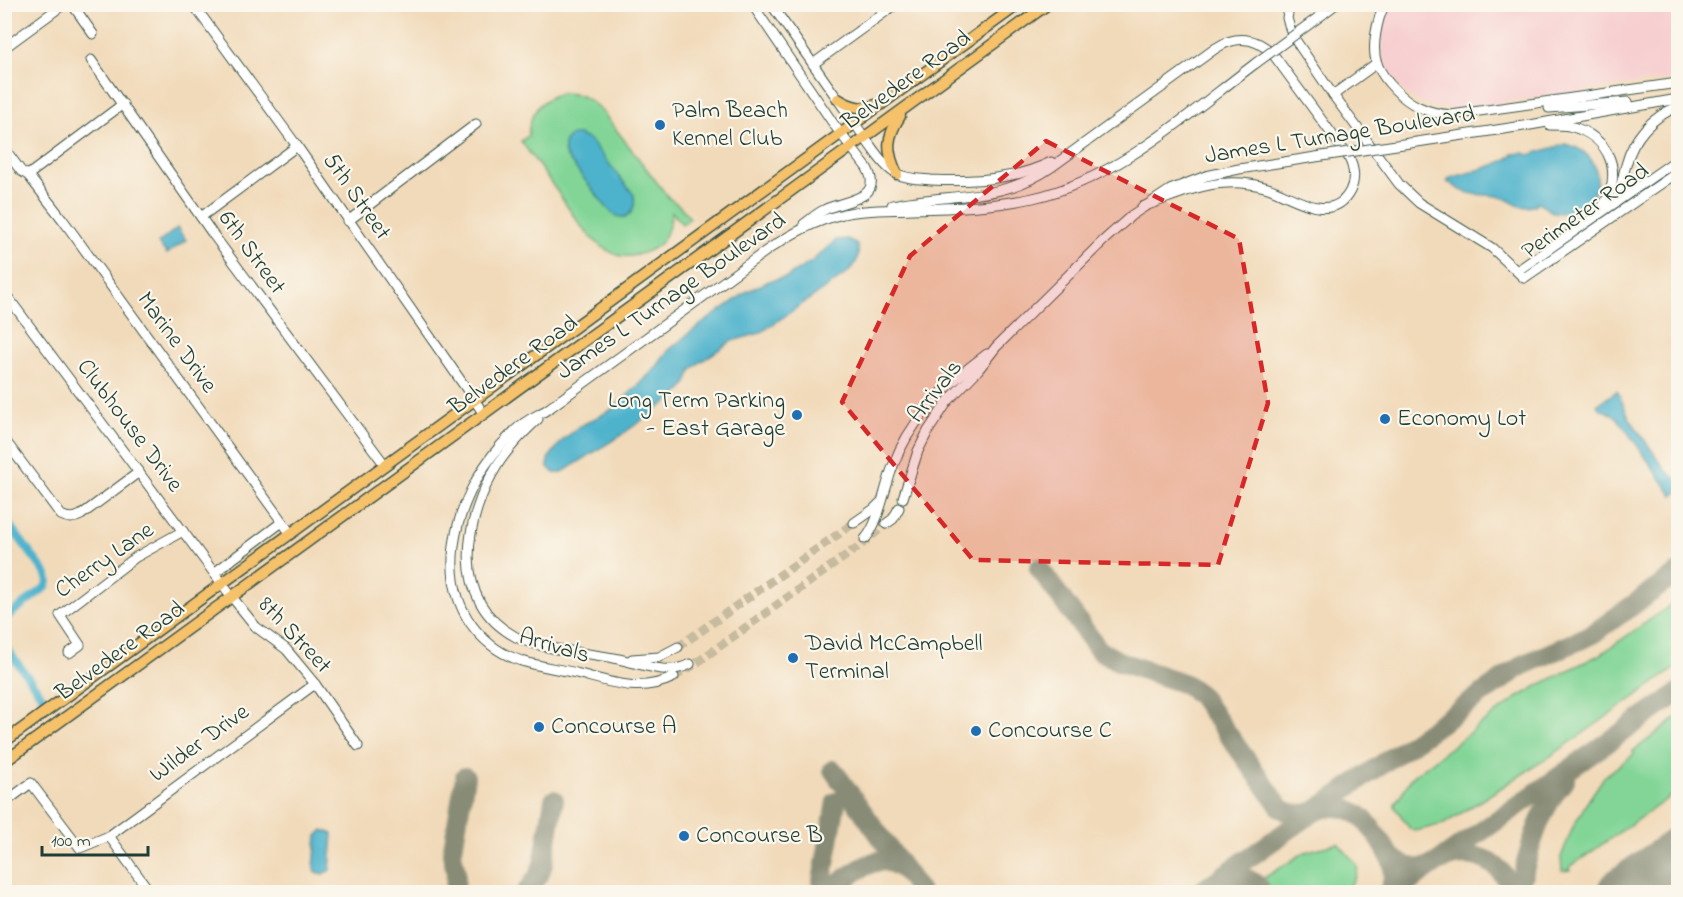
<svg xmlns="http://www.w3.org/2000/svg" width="1683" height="897" font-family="'Indie Flower',sans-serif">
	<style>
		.built { fill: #f7cfd0 }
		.green { fill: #82d597; stroke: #508966; stroke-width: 1.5 }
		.water { fill: #4db2cc; stroke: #367880; stroke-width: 1.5 }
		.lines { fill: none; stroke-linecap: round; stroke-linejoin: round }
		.canal { stroke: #4db2cc; stroke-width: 8 }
		.taxiway { stroke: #888c77; stroke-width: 20 }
		.runway { stroke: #888c77; stroke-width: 48 }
		.minor-tunnel { stroke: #c7bb9f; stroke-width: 9; stroke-dasharray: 9 4.5; stroke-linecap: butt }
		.minor-casing { stroke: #3e5548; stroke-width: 11 }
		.major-casing { stroke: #3e5548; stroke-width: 13 }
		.minor { stroke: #fff; stroke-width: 9 }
		.major { stroke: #f5c16b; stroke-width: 10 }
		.minor-bridge-casing { stroke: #3e5548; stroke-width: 11; stroke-linecap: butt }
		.minor-bridge { stroke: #fff; stroke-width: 9 }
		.marked { fill: #d62828; fill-opacity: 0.2; stroke: #d62828; stroke-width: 4.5; stroke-dasharray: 12 8; stroke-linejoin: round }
		.poi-dot { fill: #1f6fb2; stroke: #fbf7ec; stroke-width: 2 }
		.labels { text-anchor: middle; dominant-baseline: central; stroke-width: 4.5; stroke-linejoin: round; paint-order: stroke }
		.street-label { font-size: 24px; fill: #1f3d34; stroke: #fbf7ec }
		.poi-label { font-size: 24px; fill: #1f3d34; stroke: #fbf7ec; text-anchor: start }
	</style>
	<rect width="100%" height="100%" fill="#fbf7ec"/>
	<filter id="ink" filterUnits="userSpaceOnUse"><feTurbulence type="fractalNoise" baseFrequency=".0167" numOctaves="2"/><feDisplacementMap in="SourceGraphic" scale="12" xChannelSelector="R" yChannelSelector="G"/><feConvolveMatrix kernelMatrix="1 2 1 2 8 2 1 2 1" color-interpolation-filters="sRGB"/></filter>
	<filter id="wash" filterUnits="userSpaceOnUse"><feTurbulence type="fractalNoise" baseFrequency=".008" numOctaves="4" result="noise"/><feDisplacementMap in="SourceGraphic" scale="24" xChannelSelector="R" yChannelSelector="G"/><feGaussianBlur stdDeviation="1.35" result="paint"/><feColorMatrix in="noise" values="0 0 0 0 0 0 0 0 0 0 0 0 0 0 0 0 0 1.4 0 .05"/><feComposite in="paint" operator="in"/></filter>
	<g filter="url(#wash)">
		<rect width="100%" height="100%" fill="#f1daba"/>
		<path class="built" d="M1390,4L1678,5V78L1457,109L1434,107L1417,101L1409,96L1395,82L1385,66L1382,55V27Z"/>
		<g class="green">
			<path d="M560,93C580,93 587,97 601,110L669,198L680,206L690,218L682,224L672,212C668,232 666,244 646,252C636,255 625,259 615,254C589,243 574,216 559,194C546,176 534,159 521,141L528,136C530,113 538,101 560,93Z"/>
			<path d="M1678,600V666L1554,754L1444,824L1415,831L1410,829L1395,807V804L1412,777L1477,727L1517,698L1541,684L1601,654Z"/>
			<path d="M1678,717V791L1570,867V870L1562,871L1561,857L1573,827L1586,804L1604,777L1634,754L1633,751Z"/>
			<path d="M1338,843L1357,865C1360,876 1350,884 1344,892H1242L1305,852Z"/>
		</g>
		<g class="water">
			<path d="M572,135H579L590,140L634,195C636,207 630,223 615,215C612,214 610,210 607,208L566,156C562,147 563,141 572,135Z"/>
			<path d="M1566,144C1570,146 1576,147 1579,149C1604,163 1603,198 1576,209C1569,212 1561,214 1553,212C1548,210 1542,205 1537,202L1535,205C1517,212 1511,197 1496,196C1479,194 1464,196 1451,183H1448V179C1462,174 1505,165 1513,154L1524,153L1529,155Z"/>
			<path d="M177,228L186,240L167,254L158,243Z"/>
			<path d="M848,239L858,246C859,260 856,265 846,274L760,333L732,341L699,363L691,371L687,383L678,394L620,436L561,473H554L548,467V459L561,442L578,427L611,410L640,384L658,365L668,351L689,333L748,291L769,281L787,277L811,262L836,240Z"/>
			<path d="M1617,391L1630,419L1664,468L1670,474L1678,480V492L1673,496L1617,417L1599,408L1597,405Z"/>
			<path d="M323,830L333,834L330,870L324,874L315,872L314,868L317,836Z"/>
		</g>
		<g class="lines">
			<g class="canal">
				<path d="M4,518L47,575L48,582L46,587L4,619"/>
				<path d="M4,645L45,700"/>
			</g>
			<g class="taxiway">
				<path d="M1039,568L1099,650L1118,661L1185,684L1199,694L1281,808C1307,825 1318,802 1343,808C1349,809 1355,812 1360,816C1370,824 1390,852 1393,866C1394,875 1393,884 1388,892"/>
				<path d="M833,770L920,892"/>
				<path d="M1388,853C1398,865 1414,872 1430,866C1437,863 1443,859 1451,857C1479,850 1504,865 1512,892"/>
				<path d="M1219,880C1234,874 1248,876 1260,888"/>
				<path d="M455,892L456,871L452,854L465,777"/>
				<path d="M526,892L539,875L543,864L554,800"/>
				<path d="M820,892L836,802"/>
				<path d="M829,892C836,885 844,880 852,874C871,861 884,855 904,870"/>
				<path d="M1200,892L1523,665L1591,635L1678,573"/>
				<path d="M1395,892L1678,693"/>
				<path d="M1518,892C1529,853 1537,812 1565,780"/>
			</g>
			<path class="runway" d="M1621,892L1678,852"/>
		</g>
	</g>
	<g filter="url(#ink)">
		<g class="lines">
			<g class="minor-tunnel">
				<path d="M678,647L854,523"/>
				<path d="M674,677L692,666L862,544L886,524"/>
			</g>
			<g class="minor-casing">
				<g id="minor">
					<path d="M72,4L93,34"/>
					<path d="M193,4L297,146L484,414"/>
					<path d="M752,4L835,126L867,168C885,201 842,200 824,210C817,213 811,219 804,224"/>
					<path d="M771,4C799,44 827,84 855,124C865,137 882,166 895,173C906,179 919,179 931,180C972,182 1014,180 1051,162"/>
					<path d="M1290,4L1287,18L1292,35L1333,95L1399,184L1419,203L1492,248L1524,278L1678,172"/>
					<path d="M1385,4C1377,19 1371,48 1377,64C1384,81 1403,100 1419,107C1429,112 1440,114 1451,115L1678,83"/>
					<path d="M1323,14L1336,4"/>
					<path d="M4,48L64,4"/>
					<path d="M91,60L212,233L385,465"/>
					<path d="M813,64L896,4"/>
					<path d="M1333,95L1377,63"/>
					<path d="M1549,108L1628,102"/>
					<path d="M1550,125C1556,125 1563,125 1569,126C1611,136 1625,175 1601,209"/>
					<path d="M1410,143L1530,125L1678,99"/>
					<path d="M4,148L21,171L28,175L63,220L291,534"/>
					<path d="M28,175L123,104"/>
					<path d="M1616,202C1621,190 1622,178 1626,165C1633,138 1652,116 1678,107"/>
					<path d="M892,205C951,192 999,204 1053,166L1216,48C1236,35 1256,37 1273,54L1348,156C1354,167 1356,179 1350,191C1332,226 1292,196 1268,188C1254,184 1240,182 1227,183C1198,184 1169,198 1142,207"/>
					<path d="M201,217L297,146"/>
					<path d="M348,221L476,124"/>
					<path d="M1517,271L1678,159"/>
					<path d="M4,292L232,597L256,627L286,649L315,684L358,746"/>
					<path d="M538,419C523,433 509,447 498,464C464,518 449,601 516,637C539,649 587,653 614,658C637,662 667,677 690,664"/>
					<path d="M4,439L61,515C68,519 74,519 81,515L139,472"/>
					<path d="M903,498L918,451L928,431L948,401L978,370L996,347L1104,240L1132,215L1170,190L1206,176L1239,169L1322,156"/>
					<path d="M854,523L874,509L880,503"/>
					<path d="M886,524L893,519L899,508"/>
					<path d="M865,539C879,524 885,486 893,466C910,419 947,383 987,354"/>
					<path d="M214,573L282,522"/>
					<path d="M69,653L80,645L60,615L136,557L183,531"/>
					<path d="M632,659L659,657L678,647"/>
					<path d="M674,677C639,694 611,682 576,673C546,666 516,665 491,645C426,593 454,498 501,445C508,438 515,429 524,423C531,418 540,414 548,409L766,251C790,234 815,221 843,214C866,209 888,210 911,209C952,208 993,207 1033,198C1118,179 1188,114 1256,63"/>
					<path d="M4,803L31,783L80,848L109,836L315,684"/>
					<path d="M109,836L150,892"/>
				</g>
			</g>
			<g class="major-casing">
				<g id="major">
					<path d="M838,99C852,108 863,110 879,104"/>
					<path d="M897,174C886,151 886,138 900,116"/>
					<path d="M4,742L1019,4"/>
					<path d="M4,762L1048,4"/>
				</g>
			</g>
			<use href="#minor" class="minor"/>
			<use href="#major" class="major"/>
			<g class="minor-bridge-casing">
				<g id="minor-bridge">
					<path d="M1256,63L1323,14"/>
					<path d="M1322,156L1410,143"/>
				</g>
			</g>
			<use href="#minor-bridge" class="minor-bridge"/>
		</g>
	</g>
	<path class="marked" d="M1046,141L1239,239L1268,403L1218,565L973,560L842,402L910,256Z"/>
	<g class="poi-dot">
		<circle cx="660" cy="125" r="6"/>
		<circle cx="797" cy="415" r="6"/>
		<circle cx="1385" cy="419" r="6"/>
		<circle cx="793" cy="658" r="6"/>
		<circle cx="539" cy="727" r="6"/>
		<circle cx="976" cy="731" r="6"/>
		<circle cx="684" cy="836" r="6"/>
	</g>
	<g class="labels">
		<g class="street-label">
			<text transform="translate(907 81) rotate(-36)">Belvedere Road</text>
			<text transform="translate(1340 136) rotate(-9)">James L Turnage Boulevard</text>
			<text transform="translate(356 197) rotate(55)">5th Street</text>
			<text transform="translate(1586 212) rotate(-35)">Perimeter Road</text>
			<text transform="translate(251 253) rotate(54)">6th Street</text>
			<text transform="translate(672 297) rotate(-35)">James L Turnage Boulevard</text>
			<text transform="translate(176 343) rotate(54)">Marine Drive</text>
			<text transform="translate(514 366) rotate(-36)">Belvedere Road</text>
			<text transform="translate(936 392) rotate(-52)">Arrivals</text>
			<text transform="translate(129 426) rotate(53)">Clubhouse Drive</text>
			<text transform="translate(105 561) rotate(-35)">Cherry Lane</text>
			<text transform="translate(294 636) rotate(47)">8th Street</text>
			<text transform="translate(554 647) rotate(16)">Arrivals</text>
			<text transform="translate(121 652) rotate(-36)">Belvedere Road</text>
			<text transform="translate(200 744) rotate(-36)">Wilder Drive</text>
		</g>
		<g class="poi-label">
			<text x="672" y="111">Palm Beach<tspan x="672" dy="28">Kennel Club</tspan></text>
			<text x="785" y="401" text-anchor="end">Long Term Parking<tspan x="785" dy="28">- East Garage</tspan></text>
			<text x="1397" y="419">Economy Lot</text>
			<text x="805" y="644">David McCampbell<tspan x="805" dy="28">Terminal</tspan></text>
			<text x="551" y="727">Concourse A</text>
			<text x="988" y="731">Concourse C</text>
			<text x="696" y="836">Concourse B</text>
		</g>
	</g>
	<rect width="1683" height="897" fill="none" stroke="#fbf7ec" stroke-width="24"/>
	<path d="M42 846v9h106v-9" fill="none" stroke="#1f3d34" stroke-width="3"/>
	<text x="51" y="846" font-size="18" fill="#1f3d34" stroke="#fbf7ec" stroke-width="4.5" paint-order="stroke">100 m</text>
</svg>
